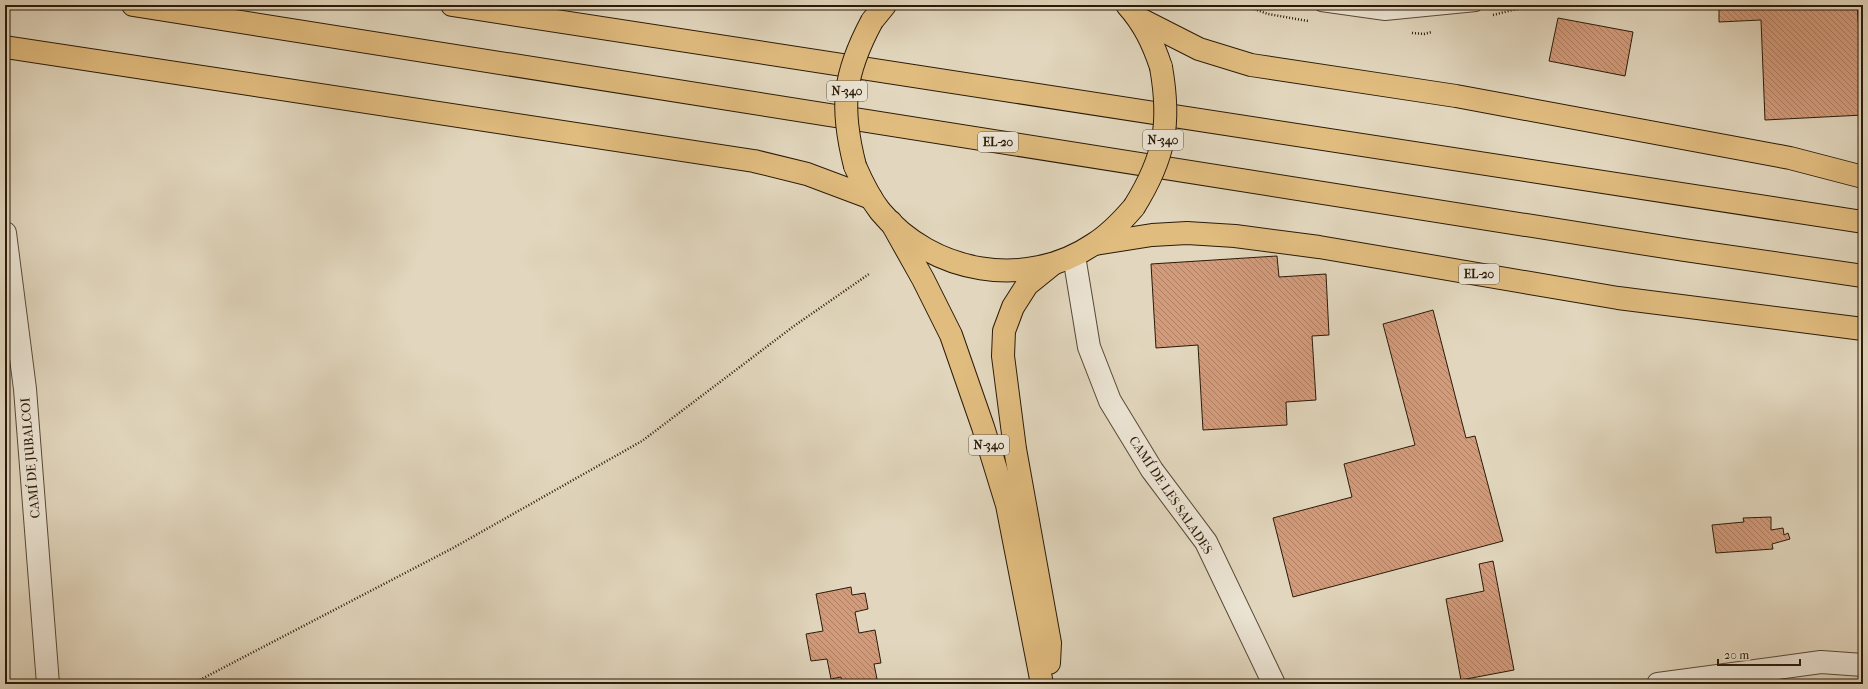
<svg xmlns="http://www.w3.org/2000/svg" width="1868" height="689" font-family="'IM FELL French Canon',serif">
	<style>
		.building { fill: url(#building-back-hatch); stroke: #2a1a08 }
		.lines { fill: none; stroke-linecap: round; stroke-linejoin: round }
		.service-casing { stroke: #584936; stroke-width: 14 }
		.minor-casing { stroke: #584936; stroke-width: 24 }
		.trunk-casing { stroke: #2a1a08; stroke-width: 24 }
		.motorway-casing { stroke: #2a1a08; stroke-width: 24 }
		.path { stroke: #2a1a08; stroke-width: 2.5; stroke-dasharray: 1 2; stroke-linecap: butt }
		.service { stroke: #ece5d5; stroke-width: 12 }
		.minor { stroke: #ece5d5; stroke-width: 22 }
		.trunk { stroke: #e1bc7f; stroke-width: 22 }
		.motorway { stroke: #e1bc7f; stroke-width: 22 }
		.trunk-bridge-casing { stroke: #2a1a08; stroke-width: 24; stroke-linecap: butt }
		.trunk-bridge { stroke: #e1bc7f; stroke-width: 22 }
		.labels { text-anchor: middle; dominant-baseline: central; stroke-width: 3; stroke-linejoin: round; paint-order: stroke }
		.shield { fill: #ece5d5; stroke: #645746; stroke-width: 1 }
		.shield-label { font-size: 12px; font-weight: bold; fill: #2a1a08 }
		.street-label { font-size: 13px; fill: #2a1a08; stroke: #ece5d5 }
	</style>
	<defs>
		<pattern id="building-back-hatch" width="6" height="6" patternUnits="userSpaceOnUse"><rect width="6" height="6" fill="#d49b7b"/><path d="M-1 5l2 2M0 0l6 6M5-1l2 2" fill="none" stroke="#ac7e63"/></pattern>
	</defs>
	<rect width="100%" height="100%" fill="#e2d7be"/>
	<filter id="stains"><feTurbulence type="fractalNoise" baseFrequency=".005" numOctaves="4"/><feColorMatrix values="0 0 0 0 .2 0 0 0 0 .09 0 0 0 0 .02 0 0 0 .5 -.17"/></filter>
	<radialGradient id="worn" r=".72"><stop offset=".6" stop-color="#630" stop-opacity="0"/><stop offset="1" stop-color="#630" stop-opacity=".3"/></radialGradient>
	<g class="building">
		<path d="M1719,5H1857L1859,31H1863V115L1765,120L1761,20L1719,22Z"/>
		<path d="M1558,18L1633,32L1625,76L1549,61Z"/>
		<path d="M1277,256L1279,277L1326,274L1329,335L1312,336L1316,400L1286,402L1287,425L1203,430L1198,345L1156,348L1151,264Z"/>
		<path d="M1433,310L1466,438L1475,436L1503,541L1293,597L1273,518L1352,497L1344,464L1415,445L1383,324Z"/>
		<path d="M1771,517V530L1783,528L1784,535L1788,533L1790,539L1772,544L1773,549L1716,553L1712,525L1744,522L1743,518Z"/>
		<path d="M1493,561L1514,670L1461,680L1446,599L1484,591L1479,564Z"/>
		<path d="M851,587L852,595L865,593L868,609L855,612L859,633L875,630L881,663L874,664L878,684H842L841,677L831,679L827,659L811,661L806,634L823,631L816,594Z"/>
	</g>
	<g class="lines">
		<g class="service-casing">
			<path id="service" d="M1321,5L1385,14L1476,5"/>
		</g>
		<g class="minor-casing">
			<g id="minor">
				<path d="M5,233L25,389L48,684"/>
				<path d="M1074,256L1089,347L1110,401L1152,470L1206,542L1274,684"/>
				<path d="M1658,684L1821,662L1863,665"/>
			</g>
		</g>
		<g class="trunk-casing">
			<g id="trunk">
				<path d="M1127,5C1144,24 1153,43 1161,67"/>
				<path d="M872,21L885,5"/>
				<path d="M855,166C862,182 869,197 880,211C932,274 1026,290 1094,244C1110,234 1122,221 1134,207"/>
				<path d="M891,222L923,279L951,335L983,427L1007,505L1042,684"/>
				<path d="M1049,663L1050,643L1015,449L1003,356L1004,331L1013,307L1027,285L1053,264"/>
			</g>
		</g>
		<g class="motorway-casing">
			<g id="motorway">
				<path d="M133,5L1684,250L1863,276"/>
				<path d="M452,5L1863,222"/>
				<path d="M1140,19L1199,49L1251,65L1456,96L1790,158L1863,177"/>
				<path d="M5,47L754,161L807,174L871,198"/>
				<path d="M1095,244L1152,235L1187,233L1235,236L1319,247L1618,298L1863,329"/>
			</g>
		</g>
		<g class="path">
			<path d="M1243,5L1268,14L1308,21"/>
			<path d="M1493,15L1533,5"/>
			<path d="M1412,33L1424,34L1432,32"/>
			<path d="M192,684L453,548L642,441L794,326L869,274"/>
		</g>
		<use href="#service" class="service"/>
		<use href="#minor" class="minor"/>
		<use href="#trunk" class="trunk"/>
		<use href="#motorway" class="motorway"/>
		<g class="trunk-bridge-casing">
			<g id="trunk-bridge">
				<path d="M855,166C840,107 843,75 872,21"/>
				<path d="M1134,207C1165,157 1171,124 1161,67"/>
			</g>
		</g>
		<use href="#trunk-bridge" class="trunk-bridge"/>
	</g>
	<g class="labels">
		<g class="shield">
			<rect x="827" y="81" width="40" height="20" rx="3"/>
			<rect x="1143" y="130" width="40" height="20" rx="3"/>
			<rect x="978" y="132" width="40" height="20" rx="3"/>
			<rect x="1459" y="264" width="40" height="20" rx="3"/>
			<rect x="969" y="435" width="40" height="20" rx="3"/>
		</g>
		<g class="shield-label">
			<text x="847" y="91">N-340</text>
			<text x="1163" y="140">N-340</text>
			<text x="998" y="142">EL-20</text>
			<text x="1479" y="274">EL-20</text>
			<text x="989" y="445">N-340</text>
		</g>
		<g class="street-label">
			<text transform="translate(30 458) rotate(-95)">CAMÍ DE JUBALCOI</text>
			<text transform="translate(1171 495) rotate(56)">CAMÍ DE LES SALADES</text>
		</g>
	</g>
	<rect width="1868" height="689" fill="none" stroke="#e2d7be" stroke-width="20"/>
	<rect x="6" y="6" width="1856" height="677" fill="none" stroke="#2a1a08" stroke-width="2"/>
	<rect x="10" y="10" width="1848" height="669" fill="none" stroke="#2a1a08"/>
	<path d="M1718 659v6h82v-6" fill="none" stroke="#2a1a08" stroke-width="2"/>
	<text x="1724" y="659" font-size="12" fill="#2a1a08" stroke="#ece5d5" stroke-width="3" paint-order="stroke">20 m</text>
	<rect width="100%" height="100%" filter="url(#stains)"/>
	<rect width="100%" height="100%" fill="url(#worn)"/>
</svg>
